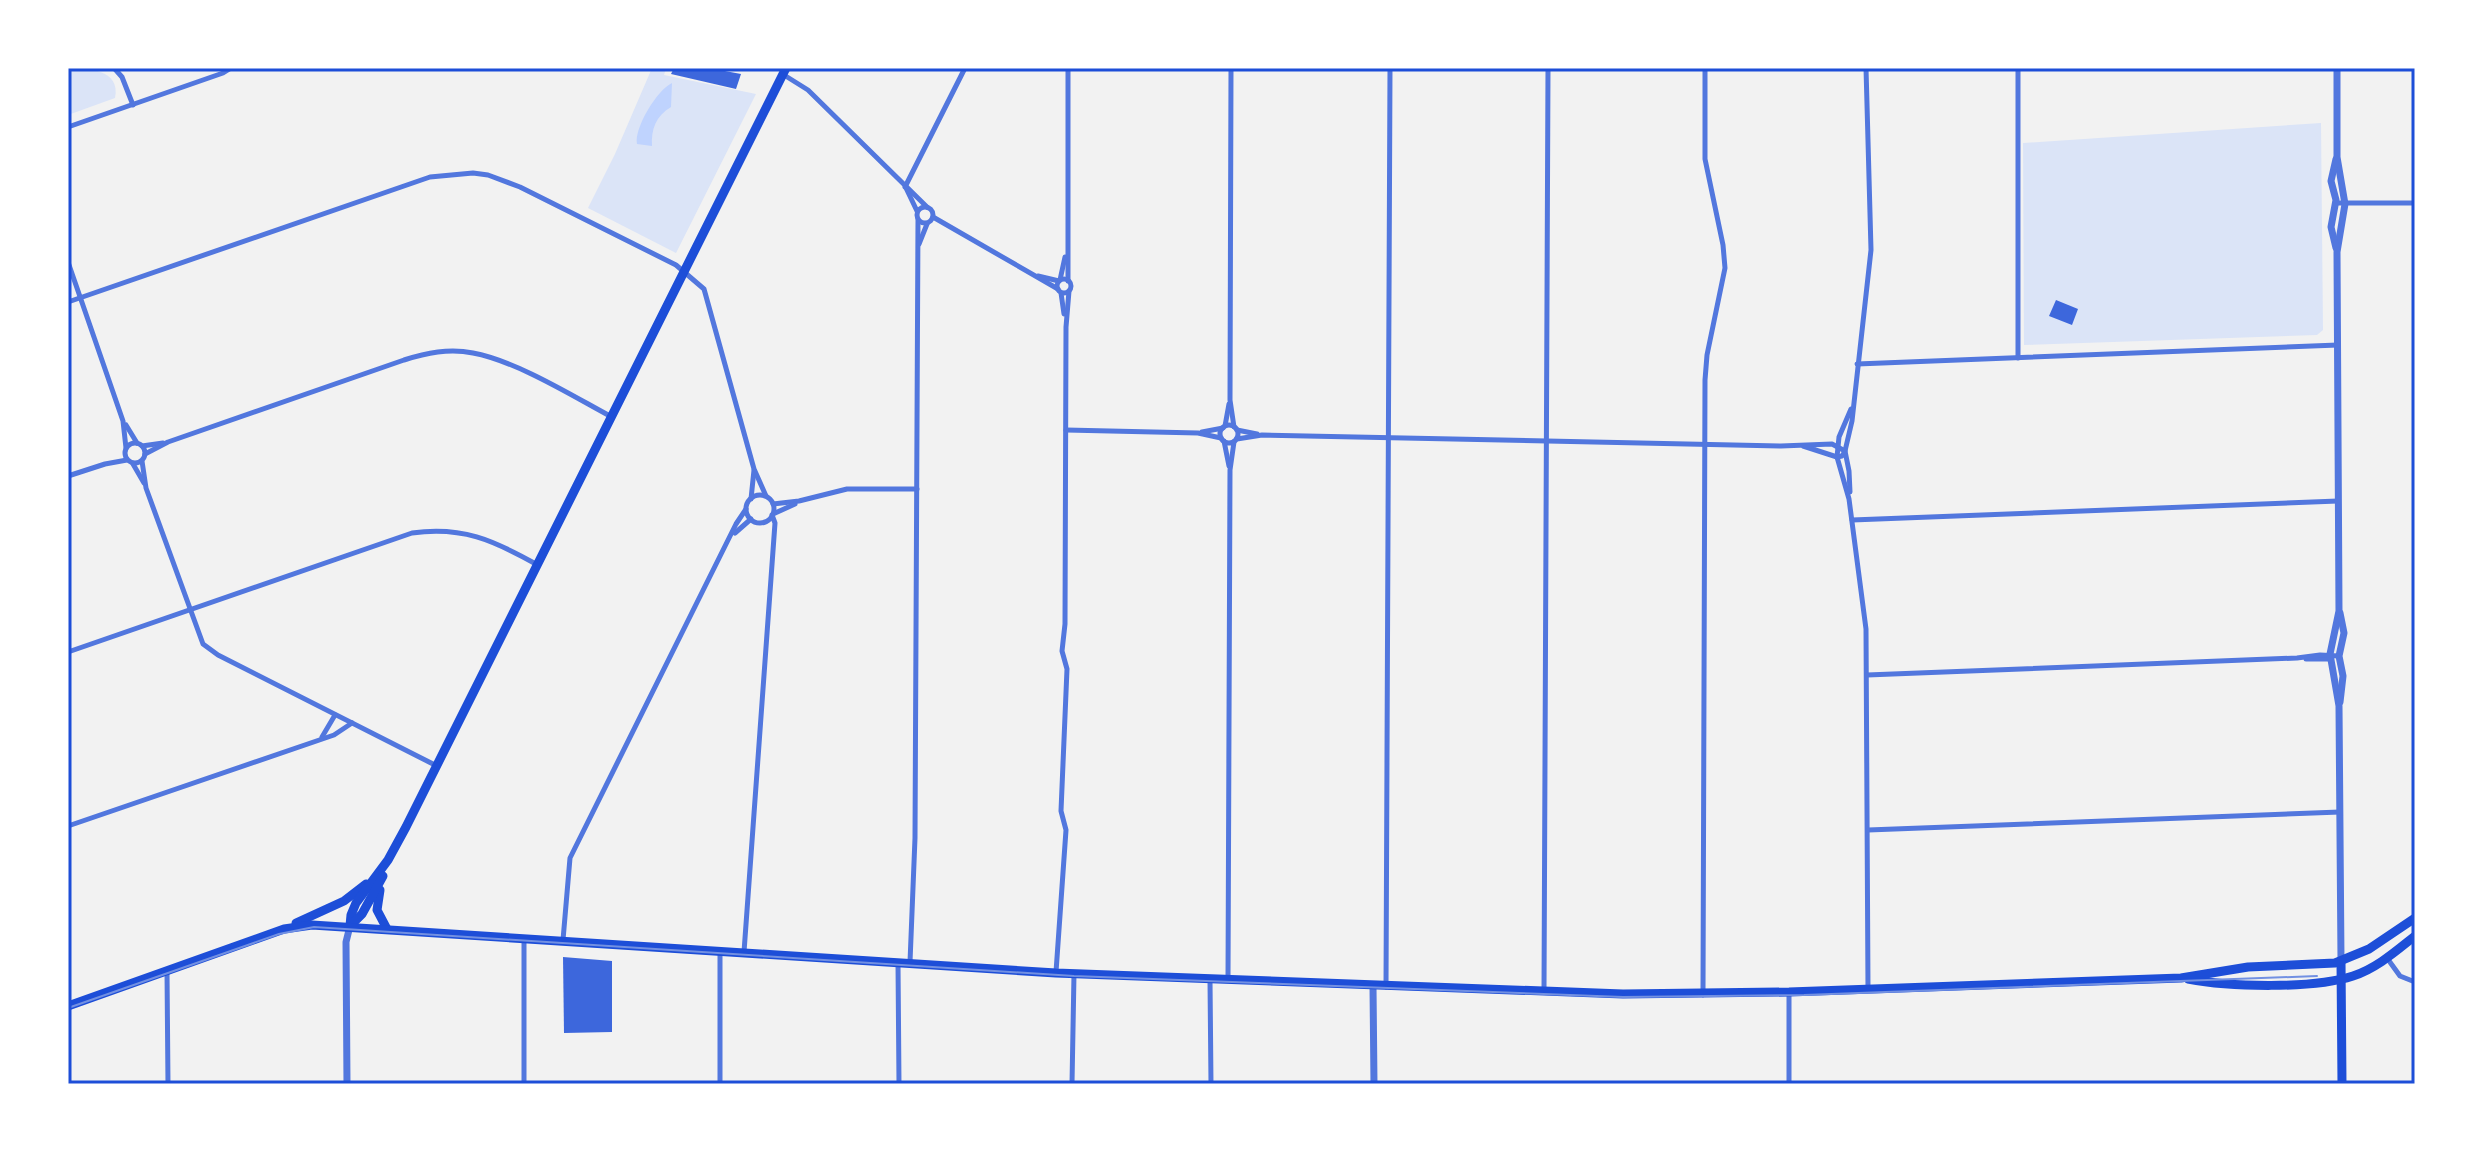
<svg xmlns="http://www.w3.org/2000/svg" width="2483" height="1152" font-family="Literata,serif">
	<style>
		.green { fill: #dbe4f7 }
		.water { fill: #bfd3fe }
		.building { fill: #3d67dc }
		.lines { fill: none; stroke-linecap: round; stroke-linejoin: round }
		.minor { stroke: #5277de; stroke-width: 5 }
		.tertiary { stroke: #5277de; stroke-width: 7 }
		.primary { stroke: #1d4ed8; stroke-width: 9 }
		.tram { stroke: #7290e2; stroke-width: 2 }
		.neatline { fill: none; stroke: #1d4ed8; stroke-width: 3 }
	</style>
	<rect width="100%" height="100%" fill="#f2f2f2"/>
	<g class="green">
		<path d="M68,68C87,68 121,69 115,98L68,115Z"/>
		<path d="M652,68H666L664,75L756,94L676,253L588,208L615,154Z"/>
		<path d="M2321,123L2323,330L2317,335L2024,345L2023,143Z"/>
	</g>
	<path class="water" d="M672,83L671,107C656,116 651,129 652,146L637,144C634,128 657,90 672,83Z"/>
	<g class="building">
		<path d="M674,68H709L741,74L736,89L671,74Z"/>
		<path d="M2056,300L2078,309L2072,325L2049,316Z"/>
		<path d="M563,957L612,961V1032L564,1033Z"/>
	</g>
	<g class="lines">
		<g class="minor">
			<path d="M114,68L122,77L133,105"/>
			<path d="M1068,68V281"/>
			<path d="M1231,68L1230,400L1234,427"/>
			<path d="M784,75L808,90L927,207"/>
			<path d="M68,127L223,73L231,68"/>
			<path d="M905,187L965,68"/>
			<path d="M906,188L917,211"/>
			<path d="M2336,203H2415"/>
			<circle cx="925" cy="215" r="8"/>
			<path d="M933,217L1058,289"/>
			<path d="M919,244L927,224"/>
			<path d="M68,262L123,421L126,448"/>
			<path d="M1038,276L1059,281"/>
			<circle cx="1064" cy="286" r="7"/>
			<path d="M1060,280L1065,257"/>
			<path d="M1061,293L1064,314"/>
			<path d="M68,302L430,177L473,173L488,175L520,187L676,265L704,289L754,469L766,496"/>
			<path d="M2018,358V68"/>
			<path d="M1857,364L2338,345"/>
			<path d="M1851,409L1839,437L1837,457L1849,499L1866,629L1868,990"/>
			<path d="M126,425L137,443"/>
			<circle cx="1229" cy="434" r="9"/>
			<path d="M1225,426L1229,404"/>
			<path d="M1066,430L1198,433L1221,438"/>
			<path d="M1237,430L1257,434"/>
			<path d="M1202,432L1223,428"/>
			<path d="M1237,439L1262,435L1781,446L1832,444L1845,451L1842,456L1837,457L1803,446"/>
			<path d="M1224,441L1229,466"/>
			<circle cx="135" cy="453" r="10"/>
			<path d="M142,446L163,443"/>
			<path d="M145,454L168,442L404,360C426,353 449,348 473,353C516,361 571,395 610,416"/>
			<path d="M142,461L146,488L203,644L218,655L435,765"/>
			<path d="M133,464L144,483"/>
			<path d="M68,476L105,464L127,460"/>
			<path d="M1850,492L1849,471L1845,451L1852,421L1871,250L1866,68"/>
			<circle cx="760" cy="509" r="14"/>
			<path d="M751,499L754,470"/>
			<path d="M773,504L799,501L847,489H917"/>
			<path d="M773,514L795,504"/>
			<path d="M1852,520L2338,501"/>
			<path d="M735,533L751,519"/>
			<path d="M68,652L412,533C462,526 493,540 536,564"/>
			<path d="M2306,659H2331"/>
			<path d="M1867,675L2297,658L2320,655L2339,656"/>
			<path d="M322,737L335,715"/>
			<path d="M68,826L334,735L352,723"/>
			<path d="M1868,830L2340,812"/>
			<path d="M524,938V1084"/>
			<path d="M563,940L570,858L736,524L746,509"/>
			<path d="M720,951V1084"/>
			<path d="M744,952L775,523L772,515"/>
			<path d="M2387,958L2400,976L2415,982"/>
			<path d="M910,962L915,838L918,220"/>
			<path d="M898,963L899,1084"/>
			<path d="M167,971L168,1084"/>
			<path d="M1056,972L1066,830L1061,811L1067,669L1062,651L1065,624L1066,327L1069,291"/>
			<path d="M1210,980L1211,1084"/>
			<path d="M1228,980L1230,470L1234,442"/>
			<path d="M1386,987L1390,68"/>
			<path d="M1544,991L1548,68"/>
			<path d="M1789,993V1084"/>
			<path d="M1703,995L1705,380L1707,355L1725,268L1723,245L1705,159V68"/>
			<path d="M1072,1084L1074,974"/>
		</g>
		<g class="tertiary">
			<path d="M2337,68V157L2345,204L2337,252L2339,611L2330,654L2339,706L2341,961"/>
			<path d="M2336,248L2331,227L2336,200L2331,181L2336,159"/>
			<path d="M2340,613L2344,633L2339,656L2343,676L2340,702"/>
			<path d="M1373,986L1374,1084"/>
			<path d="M347,1084L346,942L350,926"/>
		</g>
		<g class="primary">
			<path d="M380,890L377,910L387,929"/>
			<path d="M296,923L344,901L366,884"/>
			<path d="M350,926L351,915L356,903L388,860L406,827L786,68"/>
			<path d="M350,926L362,914L383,876"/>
			<path d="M2341,961L2342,1084"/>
			<path d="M2188,979C2229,987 2314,989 2353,976C2377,968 2396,951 2415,936"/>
			<path d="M68,1006L284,929L312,925L1056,973L1623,994L1789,992L2181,978L2248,967L2335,963L2369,949L2415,918"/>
		</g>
		<path class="tram" d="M68,1008L279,934L314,927L1074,976L1623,997L1804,995L2317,976"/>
	</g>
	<rect width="2483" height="1152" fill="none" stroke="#ffffff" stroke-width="140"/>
	<rect x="70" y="70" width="2343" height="1012" class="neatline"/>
</svg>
